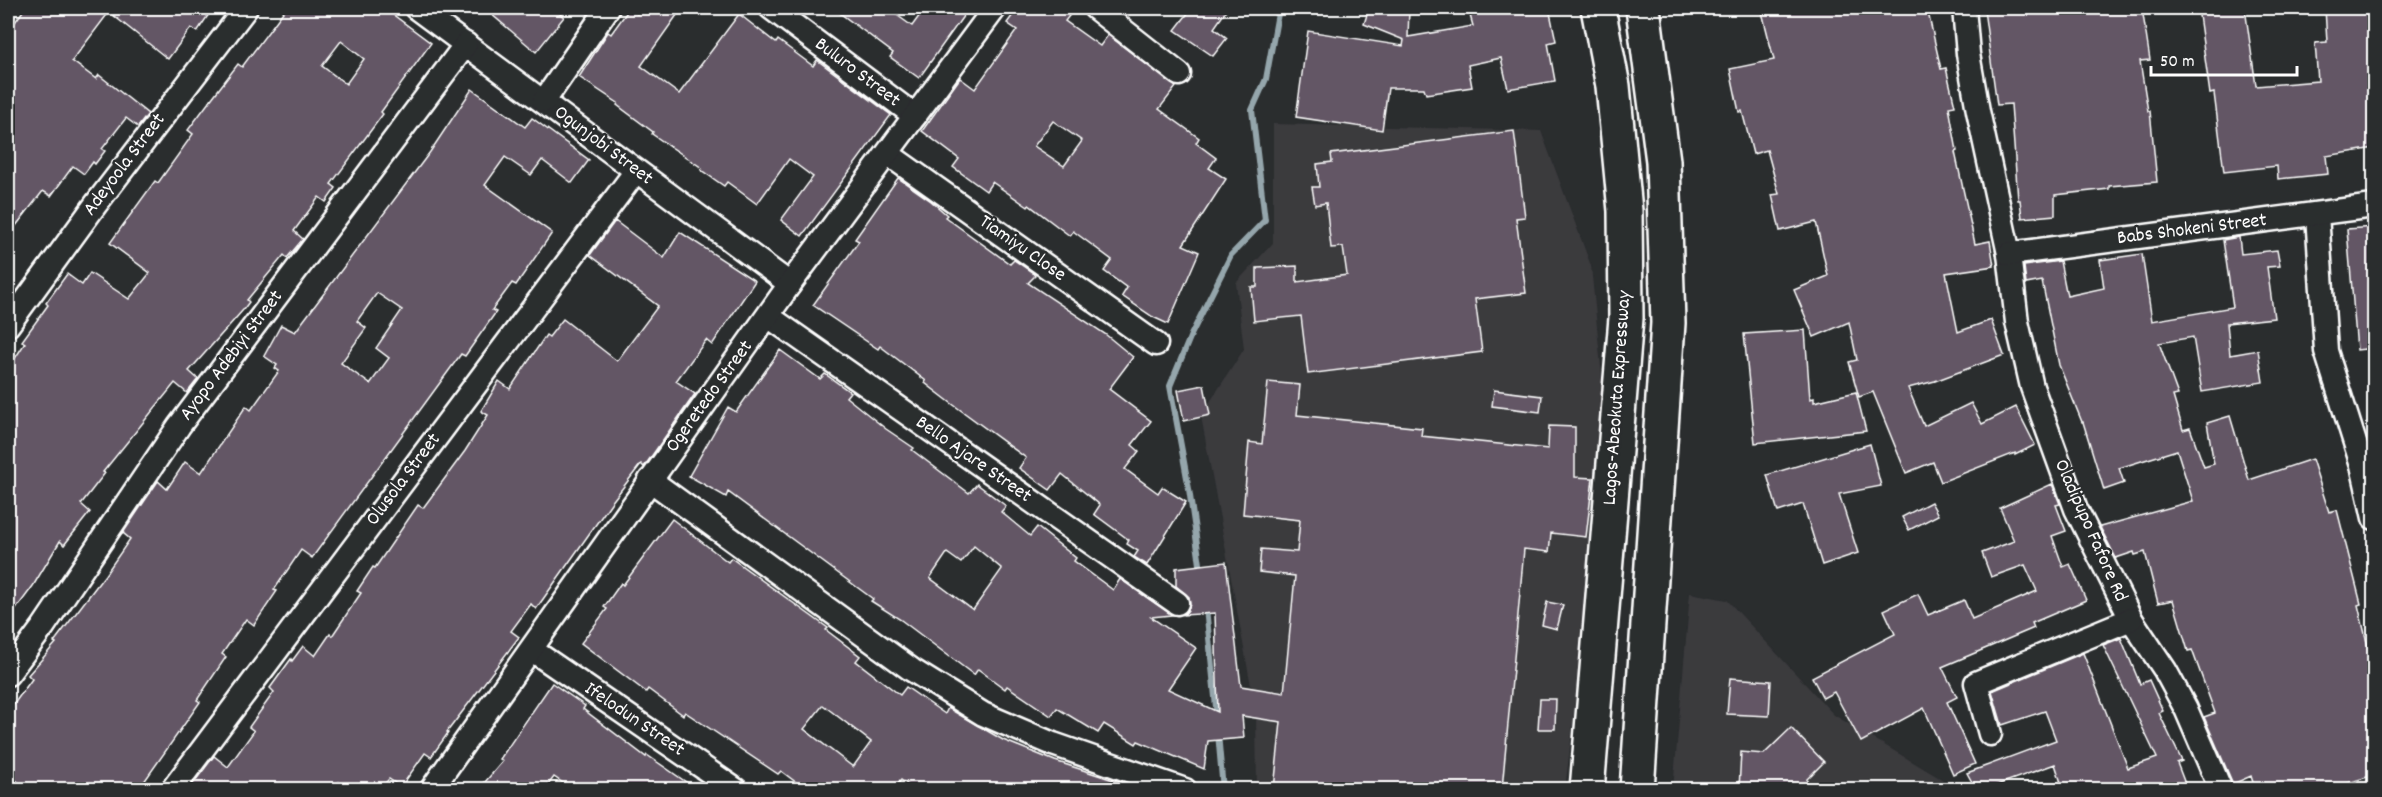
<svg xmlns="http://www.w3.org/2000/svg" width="2382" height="797" font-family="Dekko,sans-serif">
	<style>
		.built { fill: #3b3a3e }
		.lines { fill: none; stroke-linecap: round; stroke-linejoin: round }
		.stream { stroke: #95a6ac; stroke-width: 6 }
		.building { fill: #645765; stroke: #fff; stroke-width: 1.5; fill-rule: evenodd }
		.street-casing { stroke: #fff; stroke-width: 27 }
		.highway-casing { stroke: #fff; stroke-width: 38 }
		.street { stroke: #2a2d2e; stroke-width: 22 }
		.highway { stroke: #2a2d2e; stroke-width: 33 }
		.labels { text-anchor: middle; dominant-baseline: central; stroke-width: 5; stroke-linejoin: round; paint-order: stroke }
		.street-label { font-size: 20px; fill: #fff; stroke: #2a2d2e }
	</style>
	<rect width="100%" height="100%" fill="#2a2d2e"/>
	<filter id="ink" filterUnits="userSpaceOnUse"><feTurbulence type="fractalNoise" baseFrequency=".0167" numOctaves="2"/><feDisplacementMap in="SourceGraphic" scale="12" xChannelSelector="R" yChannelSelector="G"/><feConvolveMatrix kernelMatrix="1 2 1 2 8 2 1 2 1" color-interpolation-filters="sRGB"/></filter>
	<g filter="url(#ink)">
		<g class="built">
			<path d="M1273,124L1541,131L1591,266L1603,388L1587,609L1565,789H1257L1256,713L1201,416L1244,349L1236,283L1273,243Z"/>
			<path d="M1690,593L1727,600L1834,715L1958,789L1673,790Z"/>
		</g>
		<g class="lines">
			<g class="stream">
				<path d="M1201,571L1189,489L1170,386L1191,335L1231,255L1265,220L1252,110L1266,79L1279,8"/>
				<path d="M1206,608L1217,717"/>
				<path d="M1218,733L1223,790"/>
			</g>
		</g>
		<g class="building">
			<path d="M25,8H213L197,32L191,28L168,59L109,12L72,61L96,79L99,75L148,114L138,127L126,118L102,149L105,151L95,164L93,162L84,174L73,166L51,196L43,191L8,236V32Z"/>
			<path d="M286,8H384L431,43L381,112L383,114L331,184L336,188L326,202L319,197L294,231L303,239L287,258L284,255L247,300L249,302L243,310L189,371L198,379L187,393L175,383L103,472L105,473L81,504L90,512L64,545L60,541L33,586L8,620V369L25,343L22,341L48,305L46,303L67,274L82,285L90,273L129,299L150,273L110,243L155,181L158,183L193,134L188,130L212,98L238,64L242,67ZM341,41L364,59L346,84L322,66Z"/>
			<path d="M484,8H552L564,17L536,52Z"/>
			<path d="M641,8H682L641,66L679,94L739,14L776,43L778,40L813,66L817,60L891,115L802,236L781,220L813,177L789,159L757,204L727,182L724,186L701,170L702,168L652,134L653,132L617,105L618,103L579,77L608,32L611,34L629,9L637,14Z"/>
			<path d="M833,8H887L912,26L925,8H969L919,78L890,57L893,53Z"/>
			<path d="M1018,8H1075L1065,21L1100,46L1108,35L1176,87L1159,109L1199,138L1196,143L1216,158L1209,168L1226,179L1183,245L1199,252L1168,324L1153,317L1122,296L1127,288L1104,271L1112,260L1073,231L1070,236L1029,205L1028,207L992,182L986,191L953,167L959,159L922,131L960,78L975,89L1017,30L1007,23ZM1053,121L1082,141L1064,166L1034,146Z"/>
			<path d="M1192,8H1228L1214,28L1227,38L1213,56L1175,30Z"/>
			<path d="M1369,8L1409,10L1408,37L1473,26L1468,8H1549L1556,41L1548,43L1555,81L1508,89L1501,58L1468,65L1472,87L1426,94L1424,88H1388L1382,130L1296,117L1308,31L1403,46L1404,40L1364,24Z"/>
			<path d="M1761,8H1927L1941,69L1946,68L1955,106L1949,107L1957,151L1955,152L1975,244L1990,241L1994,266L1946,273L1958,332L1991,320L2004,355L1935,381L1908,388L1924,426L1971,403L1982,424L2016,407L2035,445L2015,455V453L1941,482L1933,462L1906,473L1873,392L1859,397L1849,362L1857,360L1849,322L1814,337L1794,290L1828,276L1816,222L1780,231L1772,195L1779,194L1767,150L1753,154L1742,111L1739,112L1730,69L1774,60Z"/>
			<path d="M2003,8H2025L2026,10L2047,8H2142L2150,60L2140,61L2148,111H2150L2157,182L2109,186V189L2055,195V215L2022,218L2020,200H2018L2011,104L1997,105L1984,10Z"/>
			<path d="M2198,8H2245L2256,86L2318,81L2315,43L2327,42L2325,8H2374V148L2326,156L2328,174L2278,179L2277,166L2224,172L2214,93L2210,94Z"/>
			<path d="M472,89L525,127L532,118L589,160L572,183L542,160L531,175L505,157L485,185L552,233L516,285L512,283L492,310L496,312L465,356L461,354L312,558L301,550L274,590L277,591L254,625L246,619L222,654L226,657L197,700L200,702L139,789H27L8,774V712L32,679L28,675L56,643L54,642L105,575L130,539L123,533L158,481L167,489L185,462L201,473L246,406L251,410L279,371L275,368L277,365L264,356L281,325L295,332L430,152ZM377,293L402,310L376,348L389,358L370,384L341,363L366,328L357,321Z"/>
			<path d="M1514,131L1525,217L1516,218L1526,293L1475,299L1482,352L1308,374L1301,316L1254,321L1251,287H1257V268L1297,266V282L1347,275L1343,247L1331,248L1326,203L1315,205L1312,187H1319L1317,164L1332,162L1331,154Z"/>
			<path d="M898,178L931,201L947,215L945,217L1010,264L1014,260L1033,273L1035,276L1028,283L1105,334L1133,357L1109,389L1151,421L1132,445L1139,451L1125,469L1158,493L1162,487L1186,502L1147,565L1134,557L1138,551L1127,544L1129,540L1094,514L1100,505L1062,474L1050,490L1019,468L1026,458L951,403L925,383L926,381L880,346L878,349L813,305L859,241L855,239Z"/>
			<path d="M615,221L664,258L680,232L755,281L712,345L706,340L676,381L695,394L644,467L641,464L611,503L536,609L531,604L511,631L519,637L447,732L448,733L431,757L425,753L401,787L389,779L380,789H348L339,782L332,789H189L214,756L228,767L254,731L249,727L274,692L270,688L291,659L292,661L303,646L315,656L330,634L332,636L361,593L357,591L373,567L375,568L418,505L423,508L465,451L488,415L481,411L499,381L510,389L546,335L549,337L563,319L617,361L658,306L590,255Z"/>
			<path d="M2374,227V348L2357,350L2347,229Z"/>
			<path d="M2239,237L2241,254L2277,250L2280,266L2267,267L2274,318L2227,323L2230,355L2258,350L2263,382L2202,392L2193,337L2159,343L2178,395L2173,396L2183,430L2190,428L2204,467L2214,464L2207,423L2230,416L2249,480L2312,459L2329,512L2337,510L2361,604L2358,605L2371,659L2368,660L2374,679V775L2348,783L2350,789H2255L2251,776L2233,784L2204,717L2215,713L2192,650L2188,651L2173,600L2158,603L2145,552L2135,555L2134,552L2116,558L2100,527L2193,501L2177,450L2119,468L2124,483L2104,490L2083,422H2082L2059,365L2042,281L2026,284L2024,266L2060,261L2067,296L2104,288L2100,260L2142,254L2152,321L2233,307L2223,240Z"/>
			<path d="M1805,330L1810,399L1814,398V402L1856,392L1866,431L1755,443L1744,334Z"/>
			<path d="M780,350L820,379L825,374L850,392L846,397L886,429L914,448L912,450L969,493L977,484L1006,506L1001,512L1030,536L1037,527L1076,558L1074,561L1113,590L1120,579L1172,615L1151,617L1196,648L1168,689L1218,712L1215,613L1184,615L1188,610L1190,604L1189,597L1176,586V568L1226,562L1241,686L1284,693L1295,576L1259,572L1261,549L1297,552L1300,520L1243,514L1249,442L1262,444L1268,382L1300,385L1297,415L1422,428L1421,436L1548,449L1549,426L1575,427V477L1593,478L1586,537L1551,533L1549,552L1524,549L1502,789H1274L1281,722L1242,716L1244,738L1208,741L1204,769L1138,741L1136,744L1104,724L1098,733L1057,708L1051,716L1007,686L1005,689L978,669L974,675L901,620L871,601L873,599L728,492L726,497L689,476L728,407L736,412ZM974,546L1002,569L973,610L930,578L947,553L961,563Z"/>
			<path d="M1204,385L1210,415L1184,421L1178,390Z"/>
			<path d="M1494,390L1542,396L1540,412L1492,406Z"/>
			<path d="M1870,444L1881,486L1839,494L1858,553L1822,565L1803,504L1778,512L1767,475Z"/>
			<path d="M2052,484L2060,504L2056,505L2066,531L2052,536L2063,567L2070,564L2086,600L2032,623L2034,628L1942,667L1957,697L1947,702L1975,764L1953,774L1924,708L1861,742L1834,692L1823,698L1812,677L1895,634L1884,610L1918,594L1928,615L1964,600L1972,619L2037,591L2025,565L1991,577L1982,553L2014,541L2000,508Z"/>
			<path d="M1931,502L1938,515L1909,530L1902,517Z"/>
			<path d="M672,519L728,562L731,558L828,628L826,630L860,656L856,661L900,695L906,687L945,714L948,708L1003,740L1055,761L1141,789H914L901,780L894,789H805L781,771L778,774L685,712L683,715L648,689L646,692L581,643L607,609L604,607L621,583L623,585ZM823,705L871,742L853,767L804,729Z"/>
			<path d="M1547,602L1563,605L1557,629L1542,625Z"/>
			<path d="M2121,638L2140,684L2149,680L2163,711L2159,713L2182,761L2177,763L2187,789H2063L2055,764L1986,789H1976L1967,773L2056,740L2045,711L2002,725L1992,691L2083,653L2128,768L2157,758L2103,645Z"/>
			<path d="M1730,678L1771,681L1769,716L1727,714Z"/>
			<path d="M552,683L585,706L583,709L646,757L647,755L696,789H572L554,777L545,789H479L503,761L500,759Z"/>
			<path d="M1540,699H1556L1555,729H1538Z"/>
			<path d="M1791,728L1824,762L1807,779L1806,789H1739L1741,752L1764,754Z"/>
		</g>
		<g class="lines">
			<g class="street-casing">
				<g id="street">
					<path d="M416,8L790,284"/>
					<path d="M771,8L915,116"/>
					<path d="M1095,8L1179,74"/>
					<path d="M1964,8L1968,54L1978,111L2009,254L2017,322L2032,387L2076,509L2131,619L2165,670L2186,709L2221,790"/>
					<path d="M544,101L608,8"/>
					<path d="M888,154L1156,344"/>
					<path d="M2317,214L2326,351L2362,465L2374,518"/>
					<path d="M2009,254L2374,206"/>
					<path d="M768,316L1177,603"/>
					<path d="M8,325L96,204L246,8"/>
					<path d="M650,480L912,670L983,714L1053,744L1185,790"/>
					<path d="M532,650L736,790"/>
					<path d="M8,674L43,627L179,426L466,44"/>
					<path d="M1990,734L1976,683L2131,619"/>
					<path d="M172,790L636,171"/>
					<path d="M431,790L790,284L995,8"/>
				</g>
			</g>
			<g class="highway-casing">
				<g id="highway">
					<path d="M1587,790L1626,318L1625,211L1613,86L1598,8"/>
					<path d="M1637,790L1668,323L1663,161L1643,8"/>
				</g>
			</g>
			<use href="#street" class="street"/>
			<use href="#highway" class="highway"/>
		</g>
	</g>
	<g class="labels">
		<g class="street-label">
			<text transform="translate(857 73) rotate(37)">Buluro Street</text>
			<text transform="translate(603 146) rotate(37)">Ogunjobi Street</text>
			<text transform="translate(125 165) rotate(-53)">Adeyoola Street</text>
			<text transform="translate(2192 230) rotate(-7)">Babs Shokeni Street</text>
			<text transform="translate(1022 249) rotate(35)">Tiamiyu Close</text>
			<text transform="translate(232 356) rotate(-53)">Ayopo Adebiyi Street</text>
			<text transform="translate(710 397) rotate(-54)">Ogeretedo Street</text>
			<text transform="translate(1618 398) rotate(-86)">Lagos-Abeokuta Expressway</text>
			<text transform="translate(973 460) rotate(35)">Bello Ajare Street</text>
			<text transform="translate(404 480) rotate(-53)">Olusola Street</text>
			<text transform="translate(2090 531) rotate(66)">Oladipupo Fafore Rd</text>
			<text transform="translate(634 720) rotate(34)">Ifelodun Street</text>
		</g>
	</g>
	<rect width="2382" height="797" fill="none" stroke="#2a2d2e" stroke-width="30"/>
	<rect x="15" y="15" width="2352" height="767" fill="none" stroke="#fff" stroke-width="2" filter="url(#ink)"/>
	<path d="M2151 66v9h146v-9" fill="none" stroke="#ffffff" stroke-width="3"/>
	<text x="2160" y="66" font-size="18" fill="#ffffff" stroke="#2a2d2e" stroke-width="4.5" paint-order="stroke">50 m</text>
</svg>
